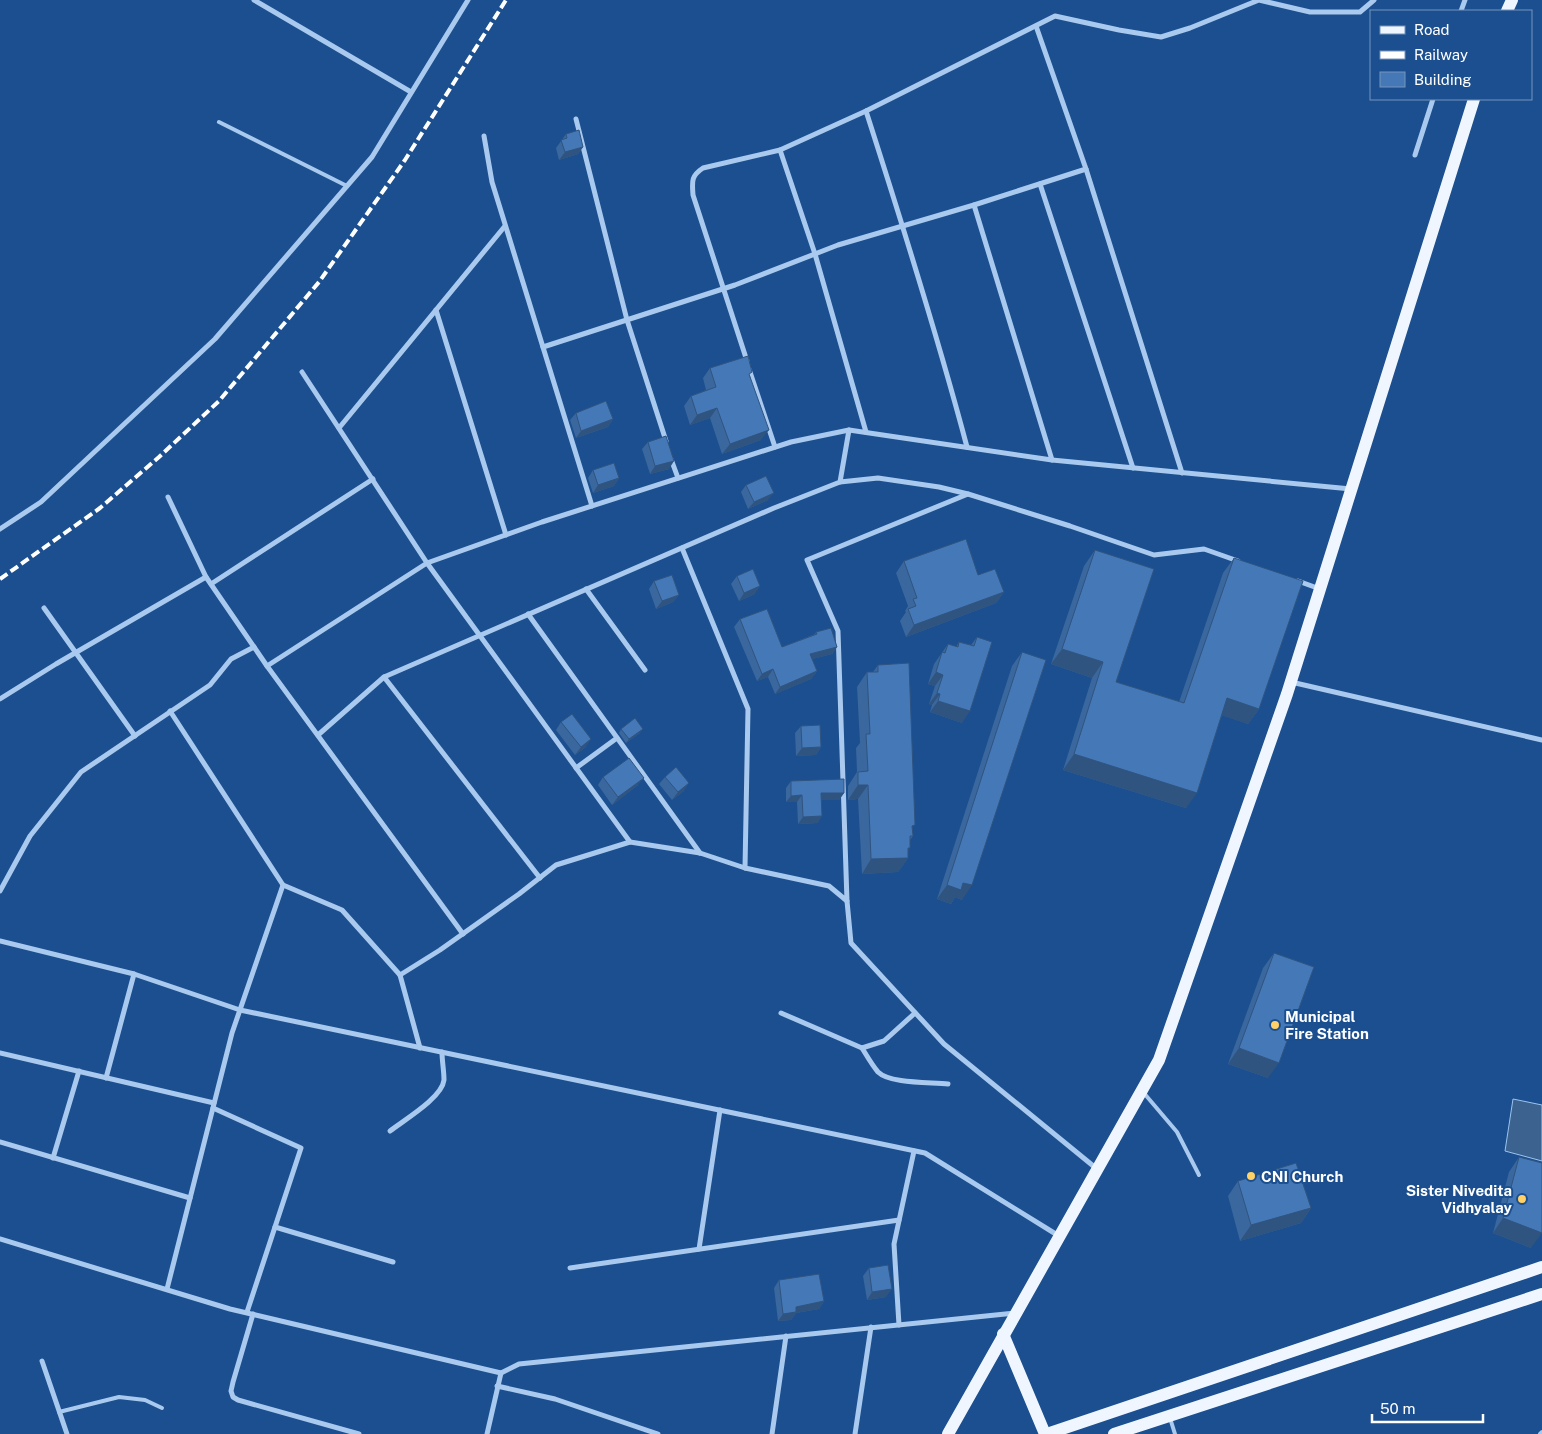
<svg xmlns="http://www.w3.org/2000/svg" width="1542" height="1434" font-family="'Public Sans',sans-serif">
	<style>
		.water { fill: #3c6290; stroke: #9cc4f0 }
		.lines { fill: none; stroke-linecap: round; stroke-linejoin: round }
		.lane { stroke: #a9c9ee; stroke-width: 4 }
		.street { stroke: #a9c9ee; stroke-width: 5 }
		.primary { stroke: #f0f6ff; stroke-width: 12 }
		.rail { stroke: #fff; stroke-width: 4; stroke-dasharray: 9 4; stroke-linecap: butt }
		.wall { fill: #3a679d }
		.shaded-wall { fill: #305480 }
		.building { fill: #4478b7; stroke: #305480 }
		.poi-dot { fill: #ffd166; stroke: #1b4f8f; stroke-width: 2 }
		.labels { text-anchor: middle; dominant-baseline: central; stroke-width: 4; stroke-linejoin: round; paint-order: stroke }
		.poi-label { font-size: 15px; font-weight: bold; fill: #fff; stroke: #1b4f8f; text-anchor: start }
	</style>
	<rect width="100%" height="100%" fill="#1b4f8f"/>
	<path class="water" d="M1513,1099L1542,1105V1161L1505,1151Z"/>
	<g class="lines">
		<g class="lane">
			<path d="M219,122L347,186"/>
			<path d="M1143,1092L1177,1132L1199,1175"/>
			<path d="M59,1412L119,1397L145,1400L162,1408"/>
			<path d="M1170,1418L1175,1434"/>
			<path d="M1540,1434L1542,1432"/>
		</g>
		<g class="street">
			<path d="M254,0L411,92"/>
			<path d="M1461,11L1465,0"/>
			<path d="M866,111C902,223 937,334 967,447"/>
			<path d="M576,119L627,320L666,441"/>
			<path d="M484,136L492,182L592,506"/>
			<path d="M780,150L815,254L866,432"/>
			<path d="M1415,155L1433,99"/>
			<path d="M1086,169L1182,473"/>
			<path d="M1040,184L1133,468"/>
			<path d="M974,205L1052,460"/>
			<path d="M436,310L506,535"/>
			<path d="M543,347L735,285L838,245L974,205L1086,169L1036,26"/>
			<path d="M747,361L693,195C692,181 691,176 703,168L780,150L866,111L1055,16L1119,30L1161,37L1190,28L1259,0L1310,12H1360L1374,0"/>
			<path d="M749,369L775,447"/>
			<path d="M302,372L427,563L542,522L791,442L849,430L1052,460L1351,489"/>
			<path d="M339,428L505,226"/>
			<path d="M671,459L678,478"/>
			<path d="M840,482L878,478L939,487L968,494L1070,526L1154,555L1204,549L1238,561"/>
			<path d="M0,529L41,502L215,339L372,157L468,0"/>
			<path d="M1298,581L1320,589"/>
			<path d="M211,584L373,479"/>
			<path d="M586,589L645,670"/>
			<path d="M44,608L135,736"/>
			<path d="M528,614L700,853"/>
			<path d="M254,647L267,666L427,563L630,842L556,865L519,894L440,950L400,975L342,910L283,885"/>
			<path d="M267,666L463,934"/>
			<path d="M384,677L540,878"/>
			<path d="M1291,682L1542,740"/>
			<path d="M0,699L56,664L206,577"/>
			<path d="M318,735L384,677L774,508L840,482L849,430"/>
			<path d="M576,768L617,738"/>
			<path d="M630,842L700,853L745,868L748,709L682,548"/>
			<path d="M745,868L829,886L847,901L838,631L807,560L968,494"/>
			<path d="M0,891L30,836L81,772L210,685L231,659L254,647L206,577L168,497"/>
			<path d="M847,901L851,943L944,1044L1097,1169"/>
			<path d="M0,941L134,974L240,1010L925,1153L1059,1236"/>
			<path d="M400,975L420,1048"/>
			<path d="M781,1013L862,1048L884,1041L915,1013"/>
			<path d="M862,1048C867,1056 872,1065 878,1072C890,1084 931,1082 948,1084"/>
			<path d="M0,1053L214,1103"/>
			<path d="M106,1078L134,974"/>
			<path d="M213,1108L301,1148L247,1312"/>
			<path d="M390,1131C404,1120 442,1098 444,1080C444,1071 442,1061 442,1052"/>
			<path d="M0,1142L190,1198"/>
			<path d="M53,1158L79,1071"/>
			<path d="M275,1227L393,1262"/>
			<path d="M0,1239L230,1309L501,1373L519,1364L1015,1313"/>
			<path d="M699,1249L720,1110"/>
			<path d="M570,1268L899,1220"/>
			<path d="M167,1289L232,1033L283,885L170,711"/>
			<path d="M253,1314L233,1382L231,1391L233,1397L238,1400L359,1434"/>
			<path d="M899,1325L894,1244L914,1151"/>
			<path d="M42,1361L67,1434"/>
			<path d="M497,1386L555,1399L658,1434"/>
			<path d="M487,1434L501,1373"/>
			<path d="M772,1434L786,1336"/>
			<path d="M855,1434L871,1327"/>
		</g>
		<g class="primary">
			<path d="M1507,11L1512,0"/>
			<path d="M1003,1334L1045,1434"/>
			<path d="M948,1434L1159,1060L1287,694L1474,99"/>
			<path d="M1047,1434L1542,1267"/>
			<path d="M1114,1434L1542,1294"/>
		</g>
		<path class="rail" d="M0,579L100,508L159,457L219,401L319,282L405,160L506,0"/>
	</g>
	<g class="wall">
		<path d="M566,134L583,147L578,154L559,160L556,148Z"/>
		<path d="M710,368L750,376L761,440L722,454L710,418L690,425L684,406L691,396L706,390L703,378Z"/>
		<path d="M576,413L613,419L608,427L576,438L570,420Z"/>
		<path d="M648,442L669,469L650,474L642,449Z"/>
		<path d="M593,470L619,478L614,486L593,493L588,478Z"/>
		<path d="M746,485L768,500L748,509L741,492Z"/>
		<path d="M1095,550L1116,682L1179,702L1223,573L1234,558L1259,709L1248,724L1222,715L1186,808L1063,770L1092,678L1051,664L1084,566Z"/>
		<path d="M904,561L978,575L1004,592L996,603L906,637L900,621L906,612L905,611L908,606L896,573Z"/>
		<path d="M737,576L755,594L739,601L731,584Z"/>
		<path d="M654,581L679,595L673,602L656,609L649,589Z"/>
		<path d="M740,619L782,647L815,634L816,632L837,647L832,654L812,659L817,671L811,679L775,694L768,677L757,681L734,627Z"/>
		<path d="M977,637L962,723L930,712L932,705L929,704L935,686L928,684L934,664L948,644L956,647L959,642L971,645Z"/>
		<path d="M1022,652L962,900L955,897L951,904L937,899L1012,666Z"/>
		<path d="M878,665L912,829L913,836L910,840L908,852V858L898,872L862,874L858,799L848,800V786L857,772L856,748L860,743L857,687L867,672H873Z"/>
		<path d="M561,722L586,747L575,755L556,730Z"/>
		<path d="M801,726L821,747L816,755L796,756L795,733Z"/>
		<path d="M621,729L640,733L626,743L619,733Z"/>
		<path d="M603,777L638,785L612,805L598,785Z"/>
		<path d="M665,777L684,791L672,800L659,784Z"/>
		<path d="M791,781L844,793L839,800H821L818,823L798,824L797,802H786V788Z"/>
		<path d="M1274,953L1268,1078L1228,1064L1263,968Z"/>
		<path d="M1519,1157L1531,1248L1493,1233L1509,1172Z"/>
		<path d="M1238,1181L1311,1208L1301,1223L1240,1241L1228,1196Z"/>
		<path d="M869,1268L886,1297L867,1300L863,1276Z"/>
		<path d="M779,1280L824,1301L819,1309L796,1313L791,1320L778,1321L774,1288Z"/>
	</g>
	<g class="shaded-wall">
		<path d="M583,147L578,154L559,160L565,152Z"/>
		<path d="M717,408L710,418L690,425L697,415Z"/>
		<path d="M613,419L608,427L576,438L581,431Z"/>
		<path d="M769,430L761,440L722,454L730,444Z"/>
		<path d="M674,461L669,469L650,474L655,466Z"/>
		<path d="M619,478L614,486L593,493L598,485Z"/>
		<path d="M774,493L768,500L748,509L754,502Z"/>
		<path d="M760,586L755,594L739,601L744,593Z"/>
		<path d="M1004,592L996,603L906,637L914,625Z"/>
		<path d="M679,595L673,602L656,609L662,601Z"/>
		<path d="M837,647L832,654L805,661L810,654Z"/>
		<path d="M1062,649L1103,662L1092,678L1051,664Z"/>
		<path d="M773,669L768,677L757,681L762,674Z"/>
		<path d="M817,671L811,679L775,694L780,687Z"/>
		<path d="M936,672L943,675L935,686L928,684Z"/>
		<path d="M937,693L940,694L932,705L929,704Z"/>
		<path d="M1227,698L1259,709L1248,724L1217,714Z"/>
		<path d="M938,701L970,711L962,723L930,712Z"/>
		<path d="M643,729L640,733L626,743L629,739Z"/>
		<path d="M591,739L586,747L575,755L581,747Z"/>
		<path d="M821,747L816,755L796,756L802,748Z"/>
		<path d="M1074,754L1197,793L1186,808L1063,770Z"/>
		<path d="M644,778L638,785L612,805L618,797Z"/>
		<path d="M689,783L684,791L672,800L678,792Z"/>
		<path d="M858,785H868L858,799L848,800Z"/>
		<path d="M821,793H844L839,800H816Z"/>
		<path d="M802,795L797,802H786L791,796Z"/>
		<path d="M822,816L818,823L798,824L803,817Z"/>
		<path d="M908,848H910L903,858H908L898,872L862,874L871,859Z"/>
		<path d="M963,883L972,885L962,900L955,897L951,904L937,899L947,885Z"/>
		<path d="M1239,1048L1279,1063L1268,1078L1228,1064Z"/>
		<path d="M1311,1208L1301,1223L1240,1241L1251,1225Z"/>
		<path d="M1503,1218L1542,1233L1531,1248L1493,1233Z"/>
		<path d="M892,1289L886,1297L867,1300L872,1292Z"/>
		<path d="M824,1301L819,1309L796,1313L791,1320L778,1321L783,1314L796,1307Z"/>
	</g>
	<g class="building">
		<path d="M579,130L583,147L565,152L561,140L567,138L566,134Z"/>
		<path d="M748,356L752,372L749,374L769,430L730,444L717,408L697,415L691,396L716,387L710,368Z"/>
		<path d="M606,401L613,419L581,431L576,413Z"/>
		<path d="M666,436L674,461L655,466L648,442Z"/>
		<path d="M614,463L619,478L598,485L593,470Z"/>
		<path d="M766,476L774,493L754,502L746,485Z"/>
		<path d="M966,539L978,575L995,569L1004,592L914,625L908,609L916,606L913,599L917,598L904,561Z"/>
		<path d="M1095,550L1154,569L1116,682L1184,703L1234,558L1303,581L1259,709L1227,698L1197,793L1074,754L1103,662L1062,649Z"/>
		<path d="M753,569L760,586L744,593L737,576Z"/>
		<path d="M672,575L679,595L662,601L654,581Z"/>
		<path d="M767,609L782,647L817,634L816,632L831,628L837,647L810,654L817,671L780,687L773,669L762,674L740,619Z"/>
		<path d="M977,637L992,642L970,711L938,701L940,694L937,693L943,675L936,672L942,652L945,653L948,644L958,647L959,642L974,646Z"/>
		<path d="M1022,652L1046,660L972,885L963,883L961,890L947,885Z"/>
		<path d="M909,663L915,825L912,826L913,836H910V848H908V858L871,859L868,785H858V772L868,771L866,734H870L867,672H878V665Z"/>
		<path d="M572,714L591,739L581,747L561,722Z"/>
		<path d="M635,718L643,729L629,739L621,729Z"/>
		<path d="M820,725L821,747L802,748L801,726Z"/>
		<path d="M629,758L644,778L618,797L603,777Z"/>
		<path d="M676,767L689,783L678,792L665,777Z"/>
		<path d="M844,779V793H821L822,816L803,817L802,795L791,796V781Z"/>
		<path d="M1274,953L1314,967L1279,1063L1239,1048Z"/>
		<path d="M1519,1157L1542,1163V1233L1503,1218Z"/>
		<path d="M1296,1163L1311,1208L1251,1225L1238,1181Z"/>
		<path d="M888,1265L892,1289L872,1292L869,1268Z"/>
		<path d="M819,1274L824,1301L796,1307V1312L783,1314L779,1280Z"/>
	</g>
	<g class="poi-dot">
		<circle cx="1275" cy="1025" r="5"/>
		<circle cx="1251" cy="1176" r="5"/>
		<circle cx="1522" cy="1199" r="5"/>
	</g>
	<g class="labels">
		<g class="poi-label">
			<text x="1285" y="1016">Municipal<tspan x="1285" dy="17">Fire Station</tspan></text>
			<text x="1261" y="1176">CNI Church</text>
			<text x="1512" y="1190" text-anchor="end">Sister Nivedita<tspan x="1512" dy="17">Vidhyalay</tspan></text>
		</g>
	</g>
	<rect x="1370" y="10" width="162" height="90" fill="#1b4f8f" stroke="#7695bc"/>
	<rect x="1380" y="26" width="25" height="8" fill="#f0f6ff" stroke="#7695bc"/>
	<text x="1414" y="35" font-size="15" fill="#ffffff">Road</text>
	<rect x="1380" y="51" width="25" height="8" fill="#ffffff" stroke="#7695bc"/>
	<text x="1414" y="60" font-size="15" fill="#ffffff">Railway</text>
	<rect x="1380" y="72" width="25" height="15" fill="#4478b7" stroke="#7695bc"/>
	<text x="1414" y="85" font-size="15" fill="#ffffff">Building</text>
	<path d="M1372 1414v8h111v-8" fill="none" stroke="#ffffff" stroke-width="2.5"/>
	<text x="1380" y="1414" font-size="15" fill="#ffffff" stroke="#1b4f8f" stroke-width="4" paint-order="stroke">50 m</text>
</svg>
